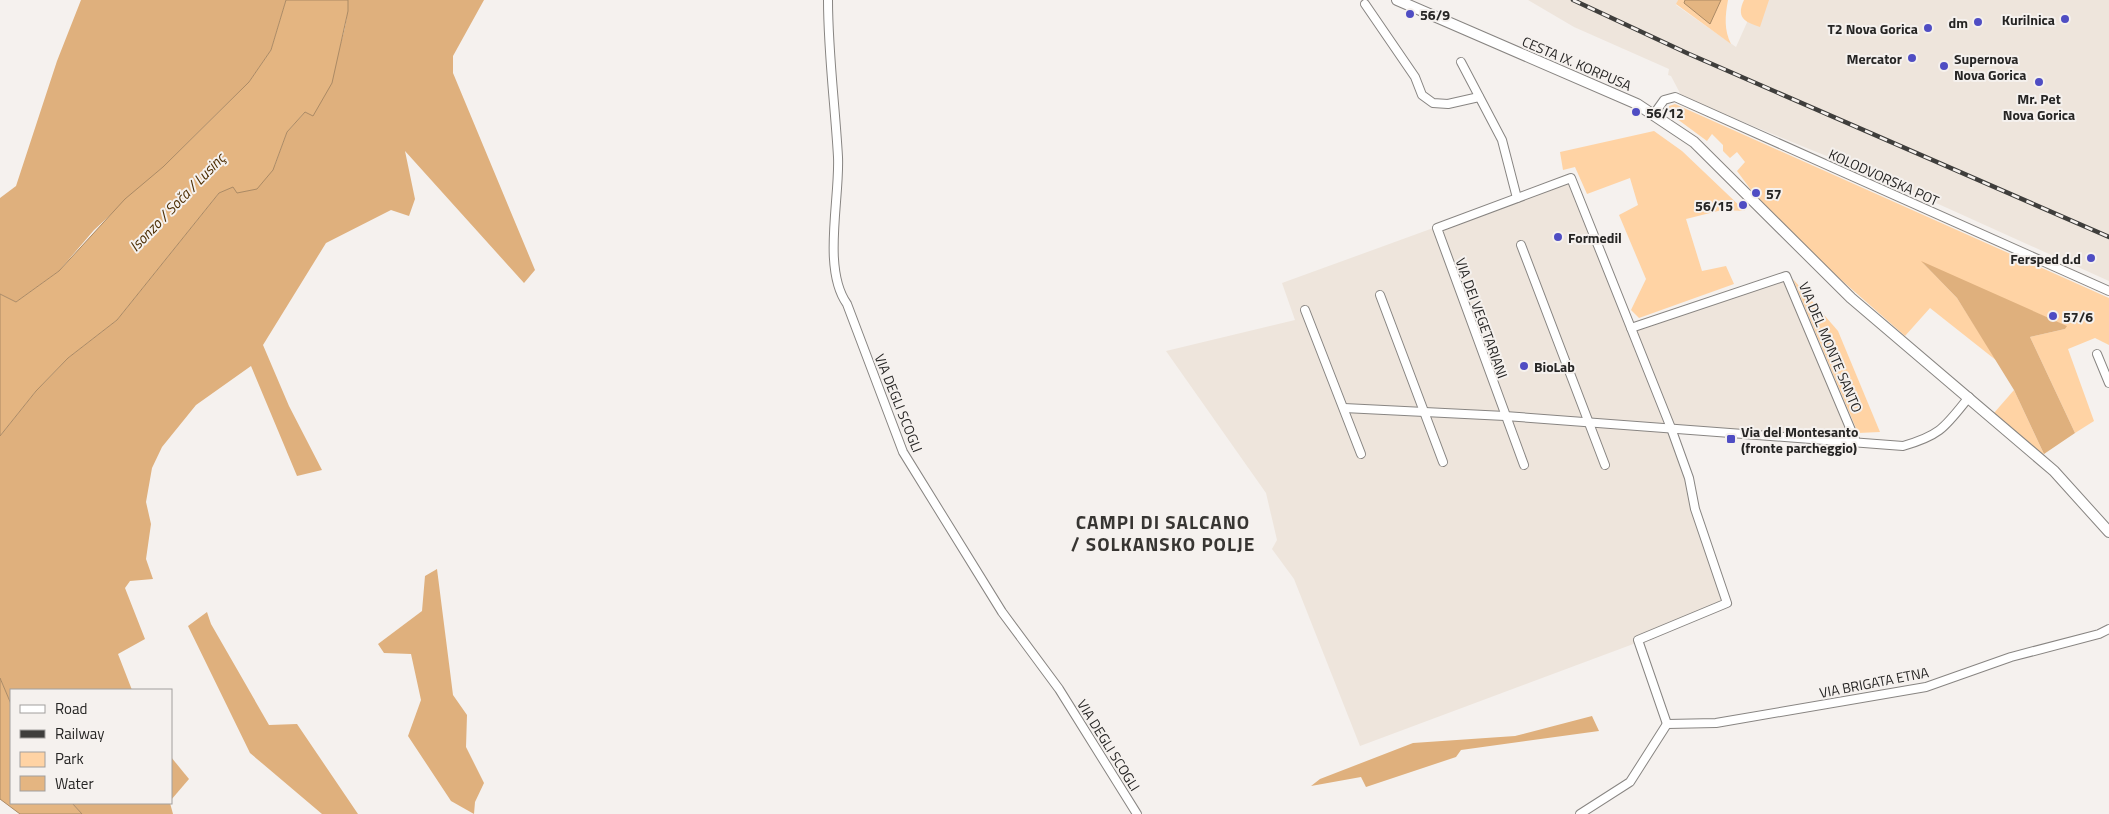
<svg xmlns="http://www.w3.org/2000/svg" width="2109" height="814" font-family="'Titillium Web',sans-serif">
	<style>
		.built { fill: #eee5dc }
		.green { fill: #ffd3a4 }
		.forest { fill: #dfb07d }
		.water { fill: #e4b581; stroke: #ab8a65 }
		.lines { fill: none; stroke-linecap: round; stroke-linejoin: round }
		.street-casing { stroke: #888582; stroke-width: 10 }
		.secondary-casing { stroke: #888582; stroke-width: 12 }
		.street { stroke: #fff; stroke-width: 8 }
		.secondary { stroke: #fff; stroke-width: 10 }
		.rail-casing { stroke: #3f3e3c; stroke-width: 4.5 }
		.rail { stroke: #f5f1ee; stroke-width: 2.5; stroke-dasharray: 8; stroke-linecap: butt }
		.poi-dot { fill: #4f4dc3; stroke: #f5f1ee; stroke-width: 2 }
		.labels { text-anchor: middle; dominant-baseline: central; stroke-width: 4; stroke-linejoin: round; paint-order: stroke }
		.poi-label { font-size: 14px; font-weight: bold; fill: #262524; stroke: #f5f1ee; text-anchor: start }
		.street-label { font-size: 14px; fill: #262524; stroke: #f5f1ee }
		.water-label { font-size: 15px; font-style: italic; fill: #4c2d02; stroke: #f5f1ee }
		.district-label { font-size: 19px; font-weight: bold; letter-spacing: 1px; fill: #373532; stroke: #f5f1ee }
	</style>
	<rect width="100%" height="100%" fill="#f5f1ee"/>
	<g class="built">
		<path d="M1528,0H1678L1676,5L1736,47L1757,0H2109V281L1883,179L1682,97L1671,76L1668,75L1669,69L1574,27Z"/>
		<path d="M1571,178L1631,328L1786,276L1856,442L1672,429L1727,603L1636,643L1360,746L1294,579L1272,549L1277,540L1266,493L1166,351L1295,320L1282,283Z"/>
	</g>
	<g class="green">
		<path d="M1678,0H1728C1725,16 1724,30 1731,44L1676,4Z"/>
		<path d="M1744,0H1769L1760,27C1744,22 1736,17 1744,0Z"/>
		<path d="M1675,104L2109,298V345L2095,338L2068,349L2094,421L2075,433L2030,337L2065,329L2066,326L1923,263L1957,298L1997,361L1930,308L1905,336L1830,270L1757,198L1737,171L1745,162L1737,152L1730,158L1723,151V145L1712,134L1707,141L1669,113V106Z"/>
		<path d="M1654,131L1682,151L1745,211L1722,210L1686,219L1702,271L1726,266L1734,284L1639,318L1631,310L1646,279L1619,215L1638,205L1630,178L1587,194L1575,167L1563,170L1560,152Z"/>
		<path d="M1793,279L1838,331L1880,432L1858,433Z"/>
		<path d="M2014,390L2044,454L2040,456L1994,413Z"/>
	</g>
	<g class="forest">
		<path d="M81,0H286L271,50L249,82L163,167L94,230L59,271L16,302L0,294V198L16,186L57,61Z"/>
		<path d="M348,0H484L453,56V73L535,270L524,283L405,151L415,199L409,216L391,210L326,243L263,345L289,406L322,470L297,476L251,366L196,405L162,447L152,468L146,502L151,524L146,559L153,579L130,581L125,588L145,639L118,654L132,690H11V704L0,678V436L36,391L68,358L117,320L219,193L275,165L287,132L305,112L313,115C327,79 348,39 348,0Z"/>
		<path d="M1921,261L2067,326L2065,329L2030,337L2075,433L2044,454L2014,390L1957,298Z"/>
		<path d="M437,569L453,695L467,715L466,747L484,783L475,802L474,814L451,801L408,736L421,700L411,654L384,653L378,644L422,611L425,576Z"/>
		<path d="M207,612L211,624L269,725L297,724L358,814H322L250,753L188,626Z"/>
		<path d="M1592,716L1599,731L1461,750L1456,757L1366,787L1361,777L1311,786L1320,779L1413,743L1515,736Z"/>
		<path d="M171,757L189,779L171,800Z"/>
		<path d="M72,803H170L173,814H82Z"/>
	</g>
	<g class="water">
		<path d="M286,0H348V11L332,83L313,116L305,112L287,132L273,170L257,189L237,193L233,187L219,193L117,320L68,358L36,391L0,436V294L16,302L59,271L125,199L163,167L249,82L271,50Z"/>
		<path d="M1685,0H1721L1710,24L1684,3Z"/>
		<path d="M0,678L11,704V803H72L82,814H20L0,799Z"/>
	</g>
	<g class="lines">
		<g class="street-casing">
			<g id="street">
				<path d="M828,0C828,53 835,104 838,157C840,199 822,269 847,304L903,452L1002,612L1059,689L1137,814"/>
				<path d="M1365,4L1415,77L1422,95L1433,103L1448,104L1479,97"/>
				<path d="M1461,62L1502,140L1517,198"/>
				<path d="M1654,114L1664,100L1675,97L2109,291"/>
				<path d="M1521,245L1605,465"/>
				<path d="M1380,295L1443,462"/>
				<path d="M1305,310L1361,454"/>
				<path d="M1631,328L1786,276L1856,442"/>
				<path d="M2097,354L2109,383"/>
				<path d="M1344,408L1505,416L1903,446C1941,435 1945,427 1969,397"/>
				<path d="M1524,465L1437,228L1571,178L1671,428L1689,478L1695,509L1727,603L1638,640L1667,724"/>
				<path d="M1580,814L1630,782L1667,724L1716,723L1926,687L2011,657L2099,634L2109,629"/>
			</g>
		</g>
		<g class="secondary-casing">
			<path id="secondary" d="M1397,0L1637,104L1694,142L1851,298L2054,471L2109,532"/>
		</g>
		<use href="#street" class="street"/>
		<use href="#secondary" class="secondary"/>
		<g class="rail-casing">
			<path id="rail" d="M1573,0L1689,54L2109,237"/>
		</g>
		<use href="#rail" class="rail"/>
	</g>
	<g class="poi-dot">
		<circle cx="1410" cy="14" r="5"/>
		<circle cx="2065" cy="19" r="5"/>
		<circle cx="1978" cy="22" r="5"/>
		<circle cx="1928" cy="28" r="5"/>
		<circle cx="1912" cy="58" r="5"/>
		<circle cx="1944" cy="66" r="5"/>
		<circle cx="2039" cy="82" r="5"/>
		<circle cx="1636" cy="112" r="5"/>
		<circle cx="1756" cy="193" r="5"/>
		<circle cx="1743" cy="205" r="5"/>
		<circle cx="1558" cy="237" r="5"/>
		<circle cx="2091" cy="258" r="5"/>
		<circle cx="2053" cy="316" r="5"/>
		<circle cx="1524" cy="366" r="5"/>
		<rect x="1726" y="434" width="10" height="10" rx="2.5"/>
	</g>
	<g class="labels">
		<g class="poi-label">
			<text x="1420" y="14">56/9</text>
			<text x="2055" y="19" text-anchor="end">Kurilnica</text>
			<text x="1968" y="22" text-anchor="end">dm</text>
			<text x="1918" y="28" text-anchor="end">T2 Nova Gorica</text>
			<text x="1902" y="58" text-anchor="end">Mercator</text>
			<text x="1954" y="58">Supernova<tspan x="1954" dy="16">Nova Gorica</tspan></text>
			<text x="2039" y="98" text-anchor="middle">Mr. Pet<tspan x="2039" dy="16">Nova Gorica</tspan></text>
			<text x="1646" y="112">56/12</text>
			<text x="1766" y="193">57</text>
			<text x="1733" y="205" text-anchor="end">56/15</text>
			<text x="1568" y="237">Formedil</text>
			<text x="2081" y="258" text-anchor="end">Fersped d.d</text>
			<text x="2063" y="316">57/6</text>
			<text x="1534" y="366">BioLab</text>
			<text x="1741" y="431">Via del Montesanto<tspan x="1741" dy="16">(fronte parcheggio)</tspan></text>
		</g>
		<g class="street-label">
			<text transform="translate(1577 63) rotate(23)">CESTA IX. KORPUSA</text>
			<text transform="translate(1884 177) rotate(24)">KOLODVORSKA POT</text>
			<text transform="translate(1482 318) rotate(70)">VIA DEI VEGETARIANI</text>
			<text transform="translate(1831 347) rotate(67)">VIA DEL MONTE SANTO</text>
			<text transform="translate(899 403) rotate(68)">VIA DEGLI SCOGLI</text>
			<text transform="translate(1874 682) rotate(-11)">VIA BRIGATA ETNA</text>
			<text transform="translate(1109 745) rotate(58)">VIA DEGLI SCOGLI</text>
		</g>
		<g class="water-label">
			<text transform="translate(177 202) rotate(-46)">Isonzo / Soča / Lusinç</text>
		</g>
		<g class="district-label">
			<text x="1163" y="521">CAMPI DI SALCANO<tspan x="1163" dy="22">/ SOLKANSKO POLJE</tspan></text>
		</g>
	</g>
	<rect x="10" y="689" width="162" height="115" fill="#f5f1ee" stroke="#a29f9d"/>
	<rect x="20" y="705" width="25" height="8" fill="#ffffff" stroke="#a29f9d"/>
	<text x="55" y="714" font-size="15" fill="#262524">Road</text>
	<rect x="20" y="730" width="25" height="8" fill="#3f3e3c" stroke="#a29f9d"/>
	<text x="55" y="739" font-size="15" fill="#262524">Railway</text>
	<rect x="20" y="752" width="25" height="15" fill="#ffd3a4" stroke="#a29f9d"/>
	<text x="55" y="764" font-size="15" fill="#262524">Park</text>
	<rect x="20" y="776" width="25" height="15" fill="#e4b581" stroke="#a29f9d"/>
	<text x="55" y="789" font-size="15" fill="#262524">Water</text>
</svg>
